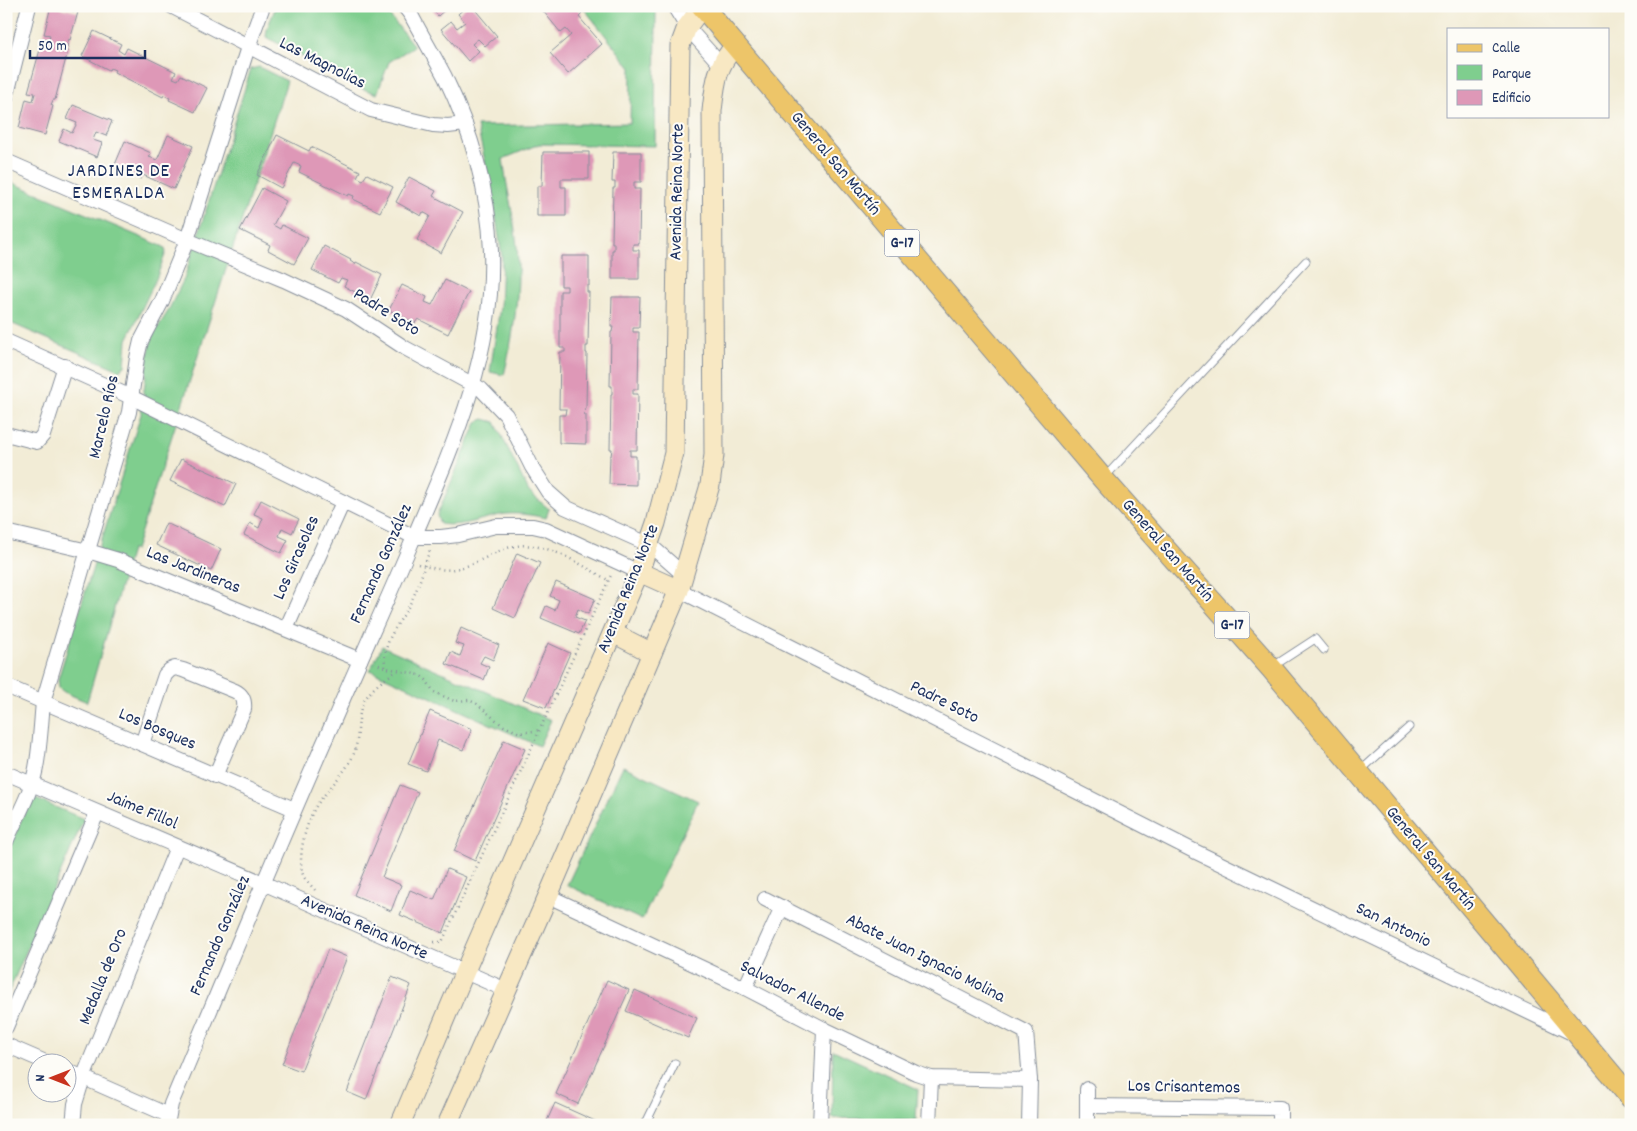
<svg xmlns="http://www.w3.org/2000/svg" width="1637" height="1131" font-family="Dekko,sans-serif">
	<style>
		.green { fill: #7fce8e; stroke: #4d7e76 }
		.building { fill: #de98b7 }
		.lines { fill: none; stroke-linecap: round; stroke-linejoin: round }
		.lane-casing { stroke: #868e9a; stroke-width: 9 }
		.street-casing { stroke: #868e9a; stroke-width: 16 }
		.secondary-casing { stroke: #868e9a; stroke-width: 21 }
		.primary-casing { stroke: #868e9a; stroke-width: 23 }
		.path { stroke: #868e9a; stroke-width: 2.5; stroke-dasharray: 1 4; stroke-linecap: butt }
		.lane { stroke: #fff; stroke-width: 7 }
		.street { stroke: #fff; stroke-width: 14 }
		.secondary { stroke: #f8e8c3; stroke-width: 19 }
		.primary { stroke: #edc569; stroke-width: 21 }
		.labels { text-anchor: middle; dominant-baseline: central; stroke-width: 4; stroke-linejoin: round; paint-order: stroke }
		.shield { fill: #fdfcf7; stroke: #5f6c8c; stroke-width: 1 }
		.shield-label { font-size: 16px; font-weight: bold; fill: #1b2f5e }
		.street-label { font-size: 18px; fill: #1b2f5e; stroke: #fdfcf7 }
		.neighbourhood-label { font-size: 19px; letter-spacing: 1px; fill: #1b2f5e; stroke: #fdfcf7 }
	</style>
	<rect width="100%" height="100%" fill="#fdfcf7"/>
	<filter id="ink" filterUnits="userSpaceOnUse"><feTurbulence type="fractalNoise" baseFrequency=".02" numOctaves="2"/><feDisplacementMap in="SourceGraphic" scale="10" xChannelSelector="R" yChannelSelector="G"/><feConvolveMatrix kernelMatrix="1 2 1 2 8 2 1 2 1" color-interpolation-filters="sRGB"/></filter>
	<filter id="wash" filterUnits="userSpaceOnUse"><feTurbulence type="fractalNoise" baseFrequency=".0096" numOctaves="4" result="noise"/><feDisplacementMap in="SourceGraphic" scale="20" xChannelSelector="R" yChannelSelector="G"/><feGaussianBlur stdDeviation="1.12" result="paint"/><feColorMatrix in="noise" values="0 0 0 0 0 0 0 0 0 0 0 0 0 0 0 0 0 1.4 0 .05"/><feComposite in="paint" operator="in"/></filter>
	<g filter="url(#wash)">
		<rect width="100%" height="100%" fill="#f2ecd6"/>
		<g class="green">
			<path d="M276,6H382L414,46L389,62L377,94L361,88L266,37L267,29Z"/>
			<path d="M582,6H650L656,13L655,146L539,144L503,159C506,185 513,212 516,238C522,281 514,334 504,375L490,372L500,307L502,257L492,192L477,126L630,123L631,68Z"/>
			<path d="M259,67L287,81L135,550H131L87,702L64,692L59,688L58,679L141,414L149,351L153,335L167,313L184,279L251,69Z"/>
			<path d="M6,180L164,247L166,252L156,279L127,340L125,366L119,370L6,321Z"/>
			<path d="M484,419L495,422L529,492L549,509L546,518C532,515 520,513 506,514C484,517 462,528 440,524L437,515L477,422Z"/>
			<path d="M382,646L551,720L539,746L370,670Z"/>
			<path d="M623,766L698,801L642,920L567,885Z"/>
			<path d="M31,797L84,819L6,998V856Z"/>
			<path d="M833,1050L918,1089L916,1120L832,1118Z"/>
		</g>
		<g id="blocks">
			<g class="building">
				<path d="M51,6L78,12L70,40L69,39L67,46L69,47L55,100H53L51,105L53,106L45,135L19,128L26,99L33,101L35,93L28,92L43,39L49,41L50,35L44,34Z"/>
				<path d="M430,6H449L438,16Z"/>
				<path d="M467,6H472L497,36L485,46L478,39L472,44L479,51L468,61L441,29L451,21L457,28L465,22L458,14Z"/>
				<path d="M539,6H575L582,14L579,17L602,44L568,74L550,53L571,35L566,29L561,33Z"/>
				<path d="M94,31L121,44L118,50L124,54L127,48L176,72L173,78L178,80L181,75L207,88L195,112L169,100L170,98L164,95L163,97L114,72L115,70L110,68L109,70L82,56Z"/>
				<path d="M73,105L112,121L106,136L96,132L93,140L102,143L97,157L59,141L64,129L72,133L77,123L67,119Z"/>
				<path d="M168,135L193,146L174,189L143,175L141,179L114,167L125,141L151,153L149,157L157,160Z"/>
				<path d="M277,135L309,151L311,147L360,171L357,177L363,180L367,174L393,187L380,212L353,199L354,196L349,194L348,196L299,172L301,166L294,163L281,188L257,175Z"/>
				<path d="M543,152H589V179H561V187H566V216H537V186H542Z"/>
				<path d="M613,152H641V182H634V189H640L639,244H633V250H639V279H612V250H614V243H612L613,188H615V182H612Z"/>
				<path d="M409,177L436,191L433,196L463,212L441,253L417,240L430,216L423,212L421,216L396,202Z"/>
				<path d="M262,188L286,201L273,225L280,229L282,225L308,238L294,264L268,250L270,245L240,230Z"/>
				<path d="M324,246L351,260L350,261L355,264L356,262L382,275L370,300L344,286L347,280L341,278L338,283L312,270Z"/>
				<path d="M561,256H589V286H587V292H589L588,346H586V353H587L586,408H585L584,415H586V444L559,443V415H565L566,409H559L560,352H565V348H560V291H567V286H561Z"/>
				<path d="M445,280L469,292L448,334L418,319L415,323L389,310L402,285L427,297L425,302L432,305Z"/>
				<path d="M612,297H640L639,328H633V332H639L638,389H633V394H638L637,450H630V456H636V485L609,484L610,456H611L612,449H610L611,394H612V386H610L611,332H612L613,327H611Z"/>
				<path d="M181,459L236,484L225,507L170,481Z"/>
				<path d="M261,500L299,519L292,533L282,528L279,536L288,540L281,553L244,535L250,523L259,528L263,518L254,514Z"/>
				<path d="M166,523L221,549L211,571L156,545Z"/>
				<path d="M517,553L540,563L515,618L493,608Z"/>
				<path d="M556,582L595,599L588,614L578,609L575,617L585,621L579,634L541,618L546,606L555,610L559,600L550,596Z"/>
				<path d="M461,628L499,645L493,660L484,656L480,663L489,667L484,680L446,664L451,652L460,656L464,646L455,643Z"/>
				<path d="M548,643L570,653L546,708L523,699Z"/>
				<path d="M430,711L472,729L463,750L438,740L426,771L408,764Z"/>
				<path d="M504,740L525,749L475,861L454,851Z"/>
				<path d="M400,785L418,792L382,877L401,885L391,911L354,895Z"/>
				<path d="M447,869L466,877L443,933L400,915L410,890L434,900Z"/>
				<path d="M328,949L347,957L301,1071L282,1064Z"/>
				<path d="M392,977L411,985L366,1100L347,1092Z"/>
				<path d="M607,980L629,990L578,1104L556,1094Z"/>
				<path d="M635,990L697,1018L688,1038L626,1011Z"/>
				<path d="M555,1103L604,1125H550L546,1123Z"/>
			</g>
		</g>
	</g>
	<g filter="url(#ink)">
		<use href="#blocks" fill-opacity="0" stroke="#868e9a" stroke-width="1"/>
		<g class="lines">
			<g class="lane-casing">
				<g id="lane">
					<path d="M1105,477L1306,261"/>
					<path d="M1272,667L1315,639L1324,650"/>
					<path d="M1360,771L1409,727"/>
					<path d="M645,1125L675,1063"/>
				</g>
			</g>
			<g class="street-casing">
				<g id="street">
					<path d="M171,6L371,110L433,125L448,126L465,124"/>
					<path d="M674,6L687,27L721,65"/>
					<path d="M6,98L29,6"/>
					<path d="M6,161L187,240L284,280L346,309L405,348L481,389L506,415L532,467L548,492L565,507L650,545L684,575"/>
					<path d="M6,341L131,397L414,537H441L458,535L496,526H533L546,529L639,572"/>
					<path d="M6,434L37,442L43,435L65,366"/>
					<path d="M6,532L88,551L118,560L360,660"/>
					<path d="M679,590L1192,850L1574,1034"/>
					<path d="M286,629L343,502"/>
					<path d="M6,686L294,809"/>
					<path d="M142,744L165,675L170,670L175,668L183,670L235,691C243,695 245,700 244,709L215,776"/>
					<path d="M6,773L263,883L506,990"/>
					<path d="M6,842C16,818 31,794 36,768C40,747 41,724 43,702L129,412L137,358L141,341L162,301L187,240L248,47L263,6"/>
					<path d="M548,896L745,988L824,1029L916,1073L931,1078L1030,1080"/>
					<path d="M765,899L1026,1032L1030,1080L1029,1125"/>
					<path d="M745,988L782,907"/>
					<path d="M6,1027L97,813"/>
					<path d="M6,1045L50,1064"/>
					<path d="M68,1071L168,1115"/>
					<path d="M1087,1106L1280,1108V1125"/>
					<path d="M73,1125L75,1104L83,1078L177,847"/>
					<path d="M167,1125L171,1104C225,976 277,847 334,720C360,659 388,599 414,537C453,446 495,353 491,251C489,192 471,130 445,77C434,56 422,36 411,15L404,6"/>
					<path d="M820,1125L824,1029"/>
					<path d="M929,1125L931,1078"/>
					<path d="M1087,1125V1089"/>
				</g>
			</g>
			<g class="secondary-casing">
				<g id="secondary">
					<path d="M639,572L679,590"/>
					<path d="M613,633L652,653"/>
					<path d="M400,1125L465,971L639,572L656,523L674,453L680,46L687,27L702,7"/>
					<path d="M447,1125L548,896L679,590L710,485L714,455L712,111C715,85 716,66 735,46"/>
				</g>
			</g>
			<g class="primary-casing">
				<path id="primary" d="M702,6L1103,479L1271,668L1631,1098"/>
			</g>
			<g class="path">
				<path d="M418,564C432,568 444,572 459,568C479,564 496,549 516,546C547,541 583,566 608,580"/>
				<path d="M374,663L387,668L420,675L426,680L434,692L454,701L469,700L477,704L502,725L520,733L540,730"/>
				<path d="M385,667C382,636 404,621 414,595C421,581 424,565 430,550"/>
				<path d="M315,890C311,885 305,880 303,875C297,857 306,823 315,808C326,790 342,777 352,758C359,744 357,728 360,713C362,695 382,680 397,671"/>
				<path d="M434,942H442L611,575"/>
			</g>
			<use href="#lane" class="lane"/>
			<use href="#street" class="street"/>
			<use href="#secondary" class="secondary"/>
			<use href="#primary" class="primary"/>
		</g>
	</g>
	<g class="labels">
		<g class="shield">
			<rect x="884.5" y="229.5" width="35" height="27" rx="4"/>
			<rect x="1214.5" y="611.5" width="35" height="27" rx="4"/>
		</g>
		<g class="shield-label">
			<text x="902" y="243">G-17</text>
			<text x="1232" y="625">G-17</text>
		</g>
		<g class="street-label">
			<text transform="translate(322 64) rotate(27)">Las Magnolias</text>
			<text transform="translate(835 164) rotate(50)">General San Martín</text>
			<text transform="translate(678 192) rotate(-89)">Avenida Reina Norte</text>
			<text transform="translate(386 313) rotate(32)">Padre Soto</text>
			<text transform="translate(105 417) rotate(-77)">Marcelo Ríos</text>
			<text transform="translate(1167 551) rotate(49)">General San Martín</text>
			<text transform="translate(297 558) rotate(-66)">Los Girasoles</text>
			<text transform="translate(382 564) rotate(-66)">Fernando González</text>
			<text transform="translate(193 571) rotate(22)">Las Jardineras</text>
			<text transform="translate(629 589) rotate(-68)">Avenida Reina Norte</text>
			<text transform="translate(944 703) rotate(27)">Padre Soto</text>
			<text transform="translate(157 730) rotate(23)">Los Bosques</text>
			<text transform="translate(142 811) rotate(23)">Jaime Fillol</text>
			<text transform="translate(1430 859) rotate(50)">General San Martín</text>
			<text transform="translate(1393 926) rotate(26)">San Antonio</text>
			<text transform="translate(364 928) rotate(24)">Avenida Reina Norte</text>
			<text transform="translate(221 936) rotate(-67)">Fernando González</text>
			<text transform="translate(925 959) rotate(27)">Abate Juan Ignacio Molina</text>
			<text transform="translate(104 977) rotate(-68)">Medalla de Oro</text>
			<text transform="translate(792 992) rotate(27)">Salvador Allende</text>
			<text transform="translate(1184 1088) rotate(1)">Los Crisantemos</text>
		</g>
		<g class="neighbourhood-label">
			<text x="119" y="172">JARDINES DE<tspan x="119" dy="22">ESMERALDA</tspan></text>
		</g>
	</g>
	<rect width="1637" height="1131" fill="none" stroke="#fdfcf7" stroke-width="25"/>
	<rect x="1447" y="28" width="162" height="90" fill="#fdfcf7" stroke="#a3aaba"/>
	<rect x="1457" y="44" width="25" height="8" fill="#edc569" stroke="#a3aaba"/>
	<text x="1492" y="52" font-size="15" fill="#1b2f5e">Calle</text>
	<rect x="1457" y="65" width="25" height="15" fill="#7fce8e" stroke="#a3aaba"/>
	<text x="1492" y="78" font-size="15" fill="#1b2f5e">Parque</text>
	<rect x="1457" y="90" width="25" height="15" fill="#de98b7" stroke="#a3aaba"/>
	<text x="1492" y="102" font-size="15" fill="#1b2f5e">Edificio</text>
	<g transform="translate(52 1078) rotate(270)"><circle r="24" fill="#fdfcf7" stroke="#a3aaba"/>
	<path d="M0-4L9 19L0 12L-9 19Z" fill="#c8321e"/>
	<text y="-8" font-size="14" font-weight="bold" text-anchor="middle" fill="#1b2f5e">N</text>
	</g>
	<path d="M30 50v8h115v-8" fill="none" stroke="#1b2f5e" stroke-width="2.5"/>
	<text x="38" y="50" font-size="15" fill="#1b2f5e" stroke="#fdfcf7" stroke-width="4" paint-order="stroke">50 m</text>
</svg>
